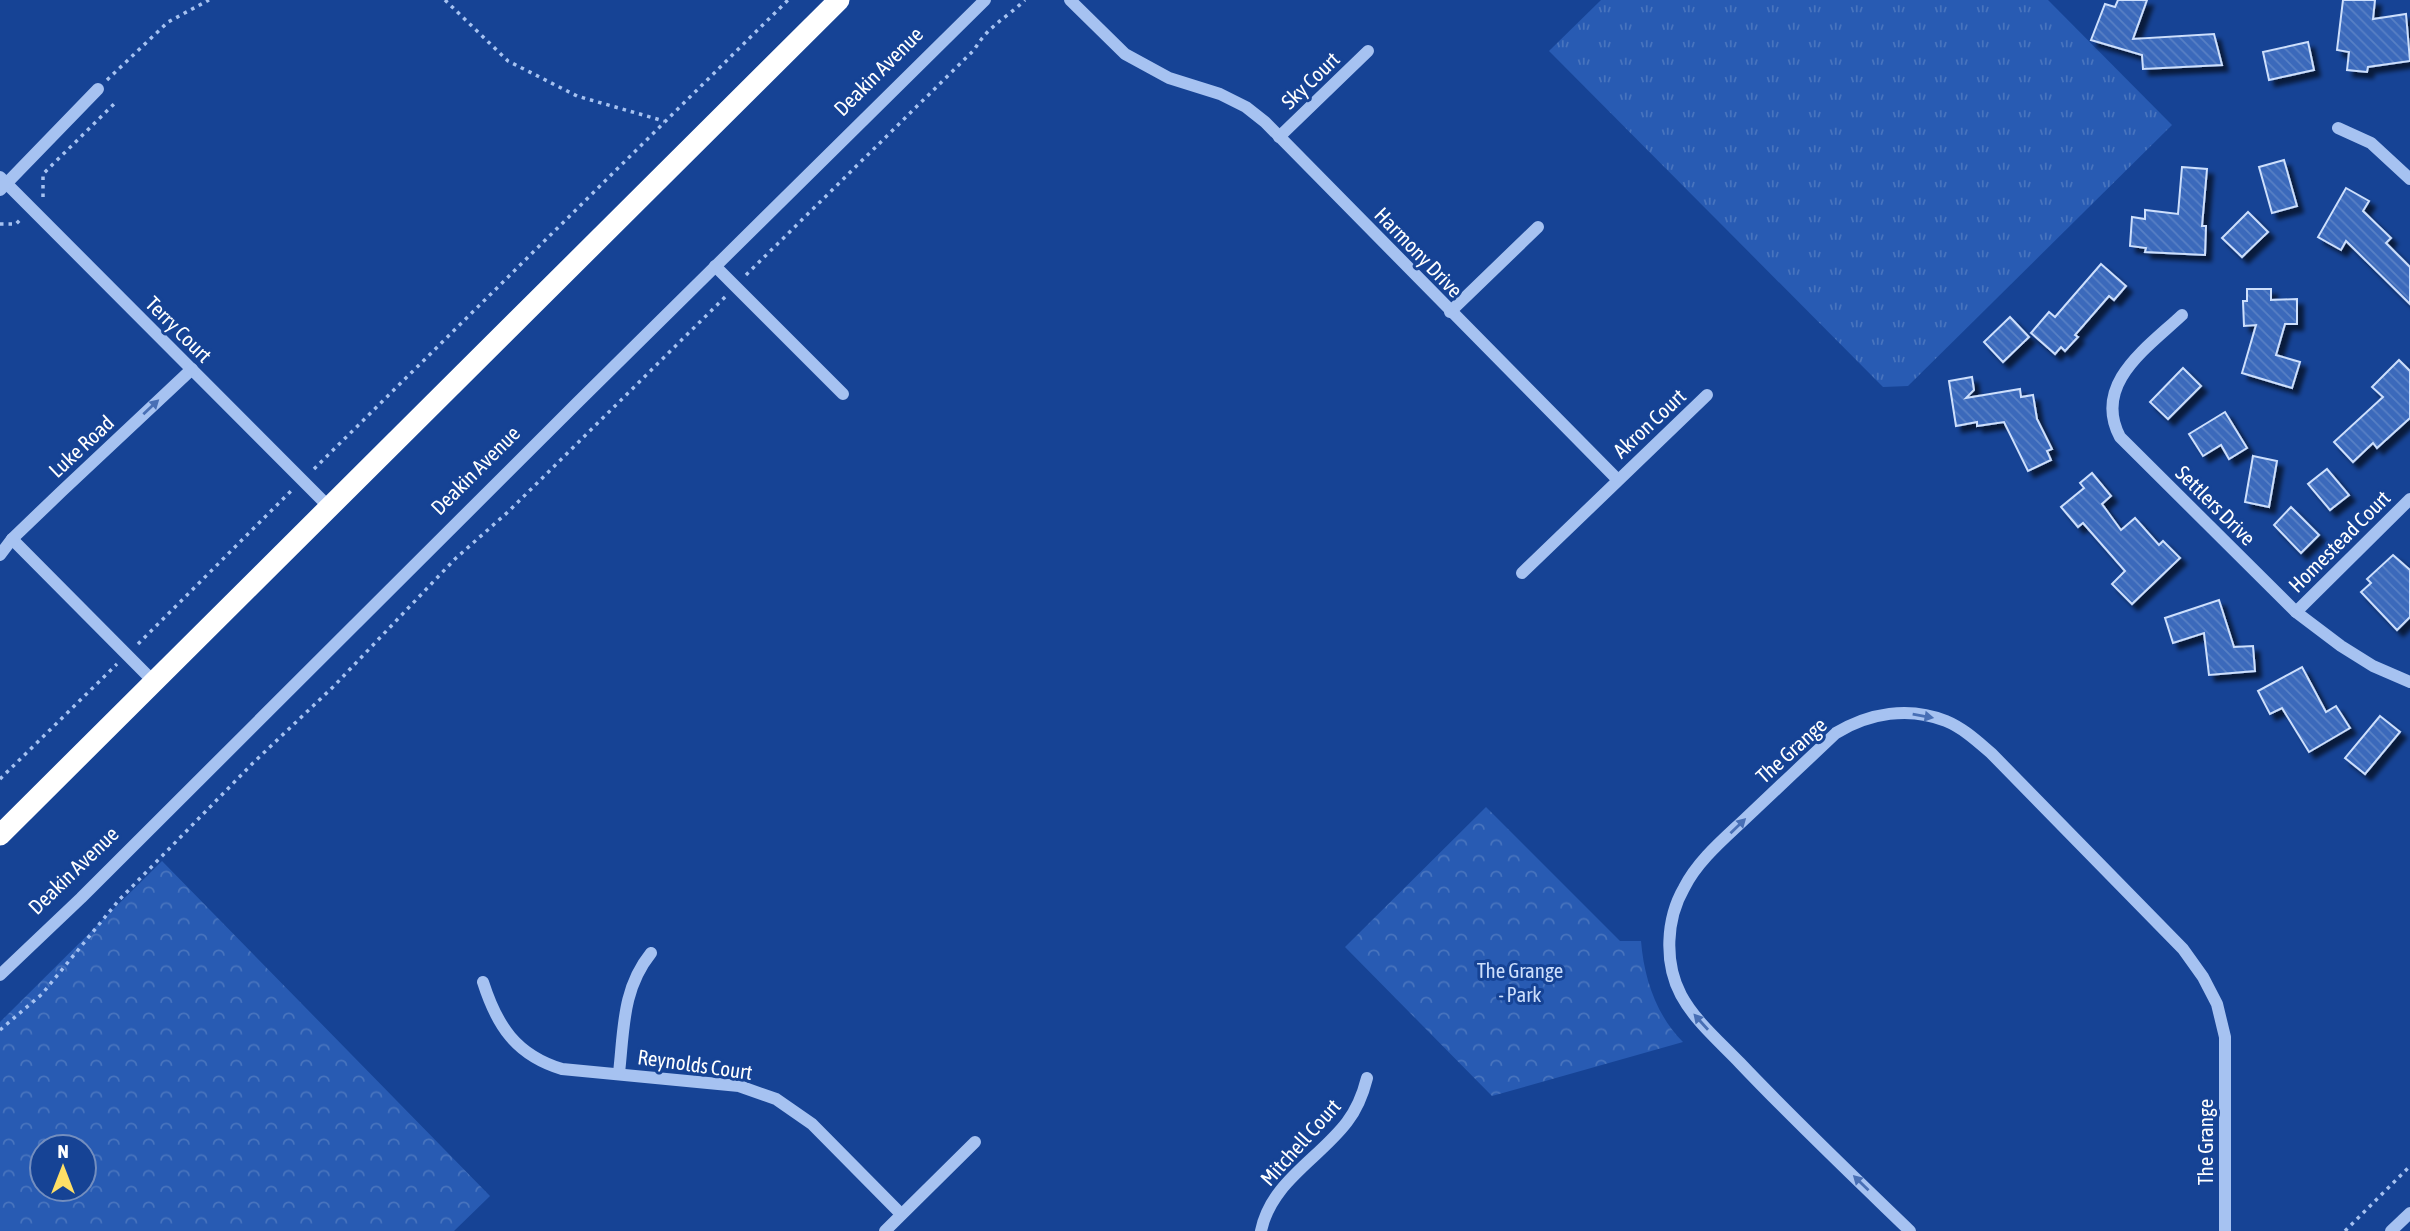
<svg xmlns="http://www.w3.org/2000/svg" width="2410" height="1231" font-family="'Asap Condensed',sans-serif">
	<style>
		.grass { fill: url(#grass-tufts) }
		.park { fill: url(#park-crowns); fill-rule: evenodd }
		.building { fill: url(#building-back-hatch); stroke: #cddffc; stroke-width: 2; filter: url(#shadow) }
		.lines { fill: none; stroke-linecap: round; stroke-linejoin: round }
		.path { stroke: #a6c2f1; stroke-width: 3.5; stroke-dasharray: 3.5 5; stroke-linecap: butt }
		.minor { stroke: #a6c2f1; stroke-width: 12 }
		.highway { stroke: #fff; stroke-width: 21 }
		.oneway { fill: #486fb5 }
		.labels { text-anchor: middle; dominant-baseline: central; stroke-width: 6; stroke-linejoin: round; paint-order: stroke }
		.street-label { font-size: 21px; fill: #fff; stroke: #164395 }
		.park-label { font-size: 21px; fill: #cddffc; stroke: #164395 }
	</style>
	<defs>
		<pattern id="grass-tufts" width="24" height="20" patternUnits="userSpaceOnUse" patternTransform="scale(1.75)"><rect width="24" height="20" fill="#285bb3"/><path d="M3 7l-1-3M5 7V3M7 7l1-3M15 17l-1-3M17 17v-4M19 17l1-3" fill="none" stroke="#4874be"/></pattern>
		<pattern id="park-crowns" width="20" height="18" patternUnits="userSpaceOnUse" patternTransform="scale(1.75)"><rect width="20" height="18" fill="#285bb3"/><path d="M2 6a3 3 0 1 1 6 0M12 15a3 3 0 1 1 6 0" fill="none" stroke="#4874be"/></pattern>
		<pattern id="building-back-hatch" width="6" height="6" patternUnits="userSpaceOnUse" patternTransform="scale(1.75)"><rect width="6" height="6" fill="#3a69bb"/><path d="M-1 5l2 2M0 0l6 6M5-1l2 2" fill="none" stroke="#5880c5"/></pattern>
		<filter id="shadow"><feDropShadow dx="6" dy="6" stdDeviation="2" flood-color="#0009"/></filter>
	</defs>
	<rect width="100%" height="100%" fill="#164395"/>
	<path class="grass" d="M1601,0H2048L2172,125L1908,386L1883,387L1549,51Z"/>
	<g class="park">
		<path d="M1486,807L1620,941H1641C1644,978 1656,1015 1683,1042L1492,1096L1345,947Z"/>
		<path d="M162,861L490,1196L454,1231H0V1022ZM42,1147H84V1189H42Z"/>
	</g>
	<g class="building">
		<path d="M2118,0H2147L2133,39L2214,34L2222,65L2143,69L2142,55L2091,40L2105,4L2115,7Z"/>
		<path d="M2343,0H2375L2373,19L2406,14L2410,61L2368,67L2367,72L2347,70L2349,52L2337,50Z"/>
		<path d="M2308,42L2314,70L2269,80L2263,52Z"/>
		<path d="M2284,160L2297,206L2272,213L2259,167Z"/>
		<path d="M2182,167L2207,169L2202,226H2206L2205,255L2145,252L2146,248L2130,246L2132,217L2145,219V210L2178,214Z"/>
		<path d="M2346,188L2369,201L2363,211L2391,238L2386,243L2410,267V304L2346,241L2341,250L2318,237Z"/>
		<path d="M2248,212L2268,232L2242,257L2222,238Z"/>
		<path d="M2101,264L2126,286L2114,300L2109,296L2075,335L2078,337L2065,351L2061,347L2055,354L2031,333L2049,312L2055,317Z"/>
		<path d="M2247,289H2271V300L2297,299V324H2285L2276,355L2300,362L2292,388L2242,373L2256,325L2244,326L2243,301H2247Z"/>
		<path d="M2010,317L2029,337L2003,362L1984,342Z"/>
		<path d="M2399,360L2410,371V418L2377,448L2373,443L2353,462L2334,442L2383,397L2372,387Z"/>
		<path d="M2183,368L2201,386L2168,419L2150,402Z"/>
		<path d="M1972,377L1974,390L1966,398L2020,389L2021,397L2033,395L2037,419L2052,449L2047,451L2051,460L2028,471L2004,422L1977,426V422L1956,426L1949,381Z"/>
		<path d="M2225,412L2247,448L2229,459L2221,445L2203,456L2189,434Z"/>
		<path d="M2253,456L2277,461L2269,507L2245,502Z"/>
		<path d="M2327,469L2349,495L2330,510L2308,484Z"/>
		<path d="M2092,473L2111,496L2102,504L2121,530L2135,518L2159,545L2163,541L2180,558L2132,604L2112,584L2125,571L2083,523L2078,527L2061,507L2084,488L2080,483Z"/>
		<path d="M2291,507L2319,535L2301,553L2274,525Z"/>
		<path d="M2393,555L2410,570V617L2397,630L2361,592L2371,583L2367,579Z"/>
		<path d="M2219,600L2234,647L2253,646L2255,671L2209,675L2204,633L2173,643L2165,618Z"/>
		<path d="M2302,667L2326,712L2336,706L2350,728L2309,752L2282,708L2270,714L2258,691Z"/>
		<path d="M2380,716L2400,732L2365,774L2345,758Z"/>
	</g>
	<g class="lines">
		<g class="path">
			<path d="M445,0L508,61L577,96L664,121"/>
			<path d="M107,80L168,22L209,0"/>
			<path d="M43,197V174L115,103"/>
			<path d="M0,224H16L20,220"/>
			<path d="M746,275L974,50C989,25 1004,20 1025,0"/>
			<path d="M314,469L788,0"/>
			<path d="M138,644L291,491"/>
			<path d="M0,779L117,664"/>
			<path d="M0,1030L42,994L119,900L253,763L333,687L455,559L509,511L726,296"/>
			<path d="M2345,1231L2410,1166"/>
		</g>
		<g class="minor">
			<path d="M1070,0L1125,54L1169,78L1220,94L1246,107L1265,122L1617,479"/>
			<path d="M2338,128L2371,143L2410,179"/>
			<path d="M1279,137L1368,51"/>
			<path d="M0,177L330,508"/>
			<path d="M0,190L98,89"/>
			<path d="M715,266L843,394"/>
			<path d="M1450,312L1538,227"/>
			<path d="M2182,315C2147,348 2092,384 2120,437L2296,612L2341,646L2373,666L2410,682"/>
			<path d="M12,539L154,682"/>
			<path d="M0,555L12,539L62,491L192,369"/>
			<path d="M1522,573L1707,395"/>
			<path d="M2296,612L2410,499"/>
			<path d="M0,975L81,898L576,404L985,0"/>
			<path d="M483,982C497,1026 516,1055 562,1069L739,1086L776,1099L812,1124L901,1214"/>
			<path d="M619,1073C624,1029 622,989 651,953"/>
			<path d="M885,1231L975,1142"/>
			<path d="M1261,1231C1271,1182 1319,1159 1347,1122C1357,1109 1363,1094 1367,1078"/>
			<path d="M1910,1231C1853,1176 1795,1121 1740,1063C1720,1042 1695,1021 1681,995C1664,963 1666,919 1684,888C1698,860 1725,838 1747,817C1777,789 1806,761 1836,733C1869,713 1909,706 1946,721C1963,728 1977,741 1991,753L2183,949L2203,977L2217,1004L2225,1037V1231"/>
			<path d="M2391,1231L2410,1213"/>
		</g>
		<path class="highway" d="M0,835L839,0"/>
	</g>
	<defs><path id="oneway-solid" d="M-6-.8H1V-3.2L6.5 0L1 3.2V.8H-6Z" transform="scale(1.75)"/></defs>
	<g class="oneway">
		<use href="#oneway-solid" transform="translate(151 407) rotate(-43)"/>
		<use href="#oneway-solid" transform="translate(1923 716) rotate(10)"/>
		<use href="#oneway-solid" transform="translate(1738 826) rotate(-44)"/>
		<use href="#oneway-solid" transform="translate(1701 1022) rotate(-132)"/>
		<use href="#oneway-solid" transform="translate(1861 1183) rotate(-136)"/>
	</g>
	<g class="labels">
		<g class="street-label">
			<text transform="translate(878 71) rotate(-45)">Deakin Avenue</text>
			<text transform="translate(1310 80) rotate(-44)">Sky Court</text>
			<text transform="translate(1419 252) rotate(46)">Harmony Drive</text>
			<text transform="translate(179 329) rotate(45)">Terry Court</text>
			<text transform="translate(1649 423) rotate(-43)">Akron Court</text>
			<text transform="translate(81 446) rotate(-43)">Luke Road</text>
			<text transform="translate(475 470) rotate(-45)">Deakin Avenue</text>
			<text transform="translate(2216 505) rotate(45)">Settlers Drive</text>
			<text transform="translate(2339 541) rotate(-45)">Homestead Court</text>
			<text transform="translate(1791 750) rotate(-42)">The Grange</text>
			<text transform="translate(73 870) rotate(-44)">Deakin Avenue</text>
			<text transform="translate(695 1064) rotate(8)">Reynolds Court</text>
			<text transform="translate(1300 1142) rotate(-48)">Mitchell Court</text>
			<text transform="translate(2205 1142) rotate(-90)">The Grange</text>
		</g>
		<g class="park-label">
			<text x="1520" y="970">The Grange<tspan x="1520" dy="24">- Park</tspan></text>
		</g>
	</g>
	<g transform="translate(63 1168)"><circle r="33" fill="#164395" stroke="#738ebf" stroke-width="2"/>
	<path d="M0-5L12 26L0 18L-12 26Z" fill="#ffdf66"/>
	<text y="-10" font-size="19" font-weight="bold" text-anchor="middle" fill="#ffffff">N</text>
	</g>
</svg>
